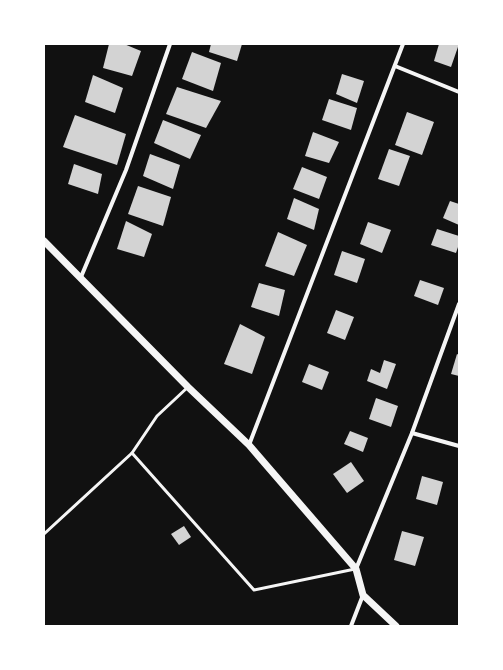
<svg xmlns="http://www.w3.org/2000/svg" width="503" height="670" font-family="Mulish,sans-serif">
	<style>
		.building { fill: #d3d3d3 }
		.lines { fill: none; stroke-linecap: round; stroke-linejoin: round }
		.service { stroke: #f5f5f5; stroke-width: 3 }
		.minor { stroke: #f5f5f5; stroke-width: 4 }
		.tertiary { stroke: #f5f5f5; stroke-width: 7 }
	</style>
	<rect width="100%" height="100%" fill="#111"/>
	<g class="building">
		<path d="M109,44H124L141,51L132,76L103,68Z"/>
		<path d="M211,44H242L237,61L209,52Z"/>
		<path d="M439,44H459L451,67L434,61Z"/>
		<path d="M192,52L221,63L213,91L182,79Z"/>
		<path d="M342,74L364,81L357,103L336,94Z"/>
		<path d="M93,75L123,88L115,113L85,102Z"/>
		<path d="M177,87L221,101L206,128L166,114Z"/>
		<path d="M329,99L357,108L351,130L322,120Z"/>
		<path d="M407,112L434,122L422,155L395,145Z"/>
		<path d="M75,115L126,134L117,165L63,147Z"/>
		<path d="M163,120L201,135L190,159L154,143Z"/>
		<path d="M313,132L339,142L329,163L305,156Z"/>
		<path d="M389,149L410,156L399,186L378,179Z"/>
		<path d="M150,154L180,165L173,189L143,176Z"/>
		<path d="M74,164L102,174L98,194L68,184Z"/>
		<path d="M302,167L327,177L319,199L293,189Z"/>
		<path d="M138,186L171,197L163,226L128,214Z"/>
		<path d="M294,198L319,209L314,230L287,219Z"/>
		<path d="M450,201L459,204V225L443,218Z"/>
		<path d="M126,221L152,234L144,257L117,249Z"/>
		<path d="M368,222L391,230L382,253L360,244Z"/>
		<path d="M437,229L459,236V244L456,253L431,245Z"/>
		<path d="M278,232L307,245L294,276L265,266Z"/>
		<path d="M342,251L365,259L357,283L334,275Z"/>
		<path d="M420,280L444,288L438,305L414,296Z"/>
		<path d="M259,283L285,290L279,316L251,307Z"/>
		<path d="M336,310L354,317L345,340L327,333Z"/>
		<path d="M240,324L265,337L252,374L224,364Z"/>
		<path d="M457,354L459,355V376L451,374Z"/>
		<path d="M384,360L396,364L387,389L367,381L371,369L380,373Z"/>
		<path d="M309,364L329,372L322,390L302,382Z"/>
		<path d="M376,398L398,406L391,427L369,419Z"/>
		<path d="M350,431L368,438L363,452L344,444Z"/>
		<path d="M351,462L364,481L347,493L333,474Z"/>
		<path d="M422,476L443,482L437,505L416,499Z"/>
		<path d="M184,526L191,537L179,545L171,534Z"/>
		<path d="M402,531L424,537L415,566L394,560Z"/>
	</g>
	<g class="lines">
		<g class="service">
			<path d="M188,387L157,416L132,453L254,590L355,569"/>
			<path d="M44,534L132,453"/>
		</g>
		<g class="minor">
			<path d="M395,66L459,92"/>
			<path d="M81,277L126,170L170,44"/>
			<path d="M412,433L459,446"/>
			<path d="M249,445L403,44"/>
			<path d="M356,569L412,433L459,304"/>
			<path d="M351,626L363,595"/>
		</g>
		<path class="tertiary" d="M44,241L188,387L249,445L356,569L363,595L396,626"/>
	</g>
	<rect width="503" height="670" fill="none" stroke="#ffffff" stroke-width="90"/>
</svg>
